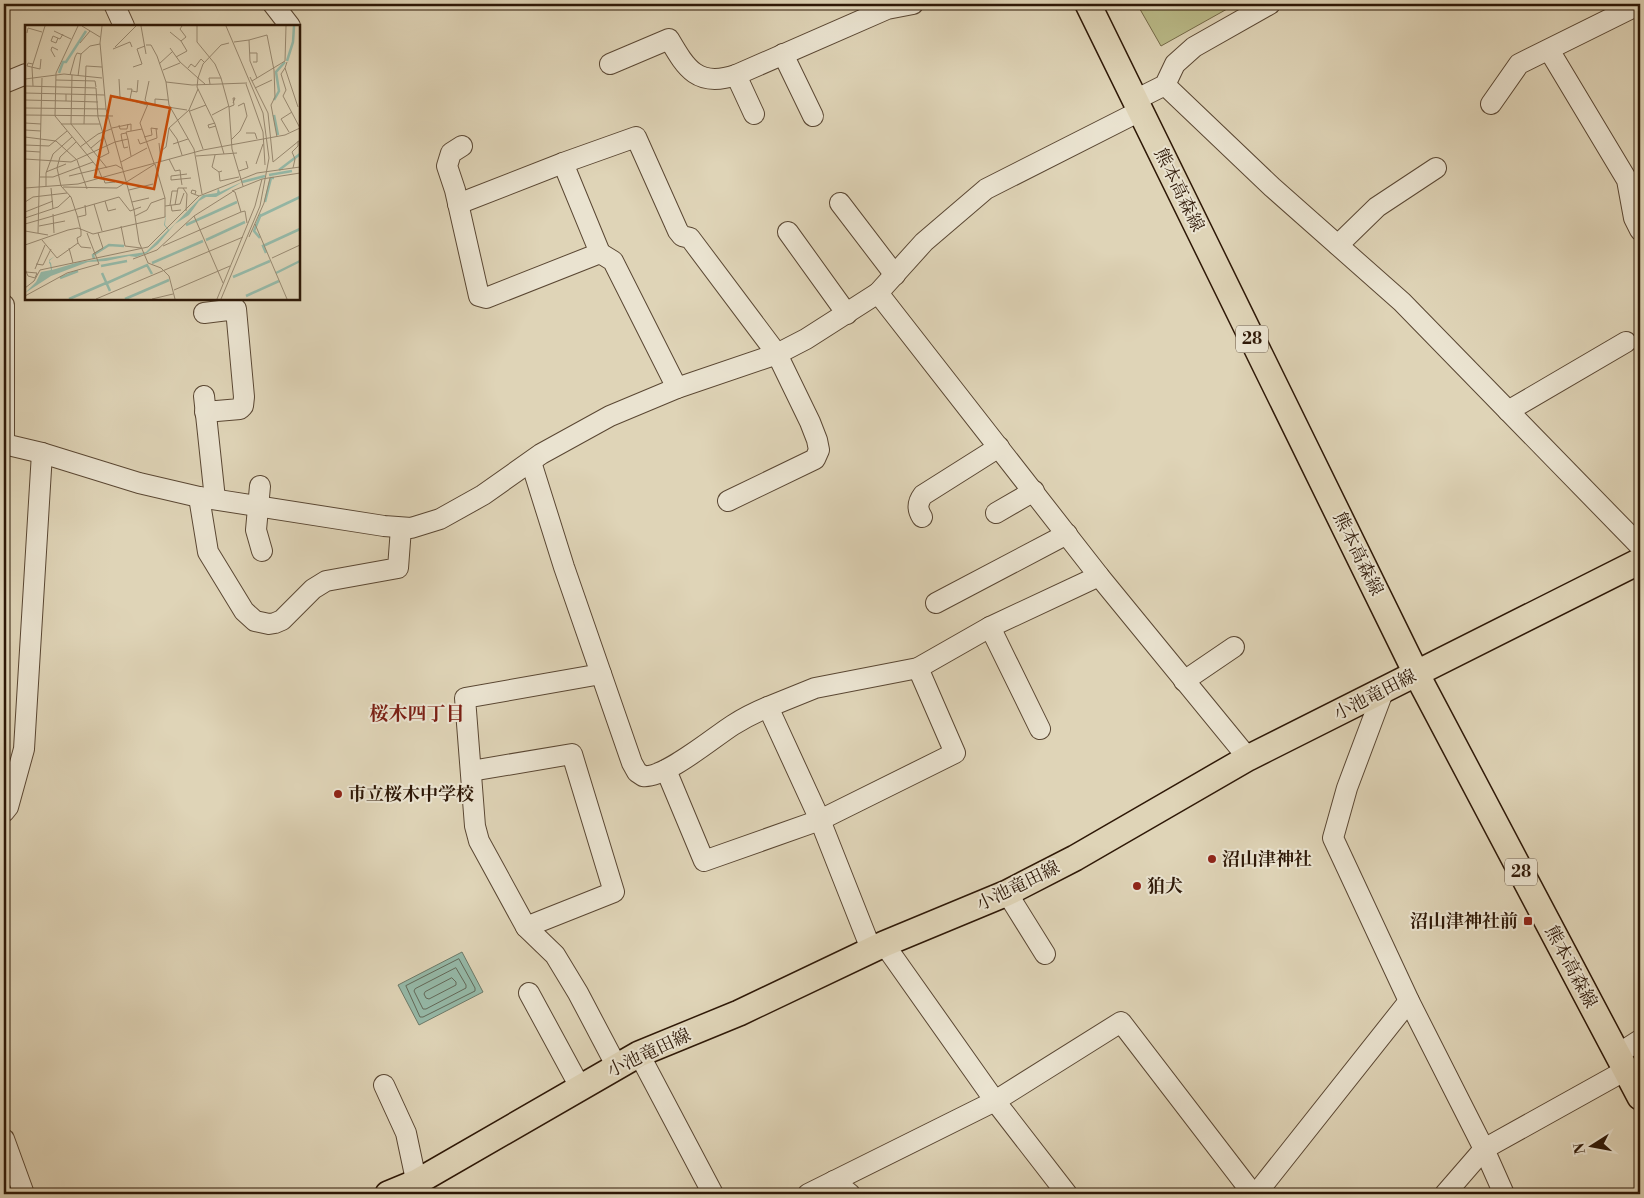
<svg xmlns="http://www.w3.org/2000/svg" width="1644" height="1198" font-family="'Libre Bodoni','Noto Serif JP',serif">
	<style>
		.green { fill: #babb89; stroke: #746a48 }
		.water { fill: #95b9a8; stroke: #6c7968 }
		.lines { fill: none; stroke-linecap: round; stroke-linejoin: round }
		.shore { stroke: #626858; stroke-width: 1 }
		.minor-casing { stroke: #5a4733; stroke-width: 22 }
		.major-casing { stroke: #2e1807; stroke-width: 28 }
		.minor { stroke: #eae3d0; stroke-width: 20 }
		.major { stroke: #dfd4b7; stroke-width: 25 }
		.poi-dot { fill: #8f2418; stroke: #eae3d0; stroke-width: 2 }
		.labels { text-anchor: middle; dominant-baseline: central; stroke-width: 4; stroke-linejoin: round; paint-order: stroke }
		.shield { fill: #eae3d0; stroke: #665543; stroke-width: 1 }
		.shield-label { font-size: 16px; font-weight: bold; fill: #2e1807 }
		.street-label { font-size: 18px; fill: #2e1807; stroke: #eae3d0 }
		.poi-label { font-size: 18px; font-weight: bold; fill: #2e1807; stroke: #eae3d0; text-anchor: start }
		.neighbourhood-label { font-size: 19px; font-weight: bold; fill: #7a1f14; stroke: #eae3d0 }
		.inset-river { fill: none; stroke: #95b9a8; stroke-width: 2.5 }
		.inset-road { fill: none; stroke: #988971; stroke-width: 1 }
		.view { fill: #cc4f0b; fill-opacity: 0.15; stroke: #cc4f0b; stroke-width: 2.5 }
		.inset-edge { fill: none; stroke: #2e1807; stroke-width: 2.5 }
	</style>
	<rect width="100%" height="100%" fill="#dfd4b7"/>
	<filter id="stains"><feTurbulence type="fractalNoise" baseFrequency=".004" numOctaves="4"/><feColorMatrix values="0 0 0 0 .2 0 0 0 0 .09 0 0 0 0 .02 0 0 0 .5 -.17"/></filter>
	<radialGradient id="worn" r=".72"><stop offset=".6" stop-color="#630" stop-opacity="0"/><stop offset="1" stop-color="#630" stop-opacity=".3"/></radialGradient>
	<path class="green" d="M1137,4H1236L1161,46Z"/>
	<path class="water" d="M462,952L483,992L419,1025L398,985Z"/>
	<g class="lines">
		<g class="shore">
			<path d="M459,959L475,988V991L423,1017H420L406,986Z"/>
			<path d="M456,968L466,985V988L426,1009H423L414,991L415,989Z"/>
			<path d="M452,978L456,982V985L429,999L426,998L424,994L425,992Z"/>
		</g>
		<g class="minor-casing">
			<g id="minor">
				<path d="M114,4L124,26"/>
				<path d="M273,4L290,26"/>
				<path d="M1549,50L1627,180L1634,218L1640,230"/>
				<path d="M783,54L813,116"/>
				<path d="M610,64L669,39C686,68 697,88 736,75L754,114"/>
				<path d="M736,75L887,9L913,4"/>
				<path d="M4,83L26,74"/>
				<path d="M1165,85L1272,187L1402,302L1640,546"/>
				<path d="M1135,100L1165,85L1175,64L1194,47L1270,4"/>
				<path d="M1491,104L1519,64L1640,4"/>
				<path d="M462,146L451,153L447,166L455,190L479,296L486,298L600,253L613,261L677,388"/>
				<path d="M563,163L600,253"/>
				<path d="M840,203L895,275"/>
				<path d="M458,204L563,163L636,137L678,231L682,236L690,238L777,354L810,422L817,440L819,450L815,459L728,501"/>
				<path d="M788,232L847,314"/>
				<path d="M1338,245L1377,207L1436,168"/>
				<path d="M878,293L1099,576L1248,758"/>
				<path d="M4,305V445"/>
				<path d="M204,313L236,309L244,397L243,406L240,409L205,412"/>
				<path d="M204,396L215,499"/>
				<path d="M1508,411L1626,342"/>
				<path d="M4,444L42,453L139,483L199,497L384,526L411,528L440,519L483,495L541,454L610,416L677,388L777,354L806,339L878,293L924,242L986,189L1140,111"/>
				<path d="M531,462L564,567L632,763L637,772L643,776C664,779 714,737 733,725C744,718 756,712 768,707L820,820L871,949"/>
				<path d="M260,486L256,530L262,551"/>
				<path d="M199,497L208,552L244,611L255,621L269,624L275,623L282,620L313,589L326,581L398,568L401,528"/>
				<path d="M996,513L1034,491"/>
				<path d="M922,517C917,509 917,503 923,495L999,447"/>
				<path d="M936,603L1067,534"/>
				<path d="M990,627L1040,729"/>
				<path d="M601,674L465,698L475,826L479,841L526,927L555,955L578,993L617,1067"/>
				<path d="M1184,681L1234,647"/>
				<path d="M1383,692L1347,788L1333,838L1409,1001L1484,1149L1504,1194"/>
				<path d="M768,707L815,688L918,668L990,627L1099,576"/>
				<path d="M666,770L704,861L820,820L955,753L918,668"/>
				<path d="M471,771L572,754L614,892L526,927"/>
				<path d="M4,812L8,807L24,749L42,453"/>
				<path d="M1007,893L1045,954"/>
				<path d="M884,944L995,1101L1067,1194"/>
				<path d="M529,993L580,1087"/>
				<path d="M639,1054L713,1194"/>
				<path d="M1618,1054L1640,1040"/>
				<path d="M384,1085L406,1133L419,1194"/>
				<path d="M4,1139L24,1194"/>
				<path d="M834,1181L850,1194"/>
				<path d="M808,1194L995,1101L1121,1022L1253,1194"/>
				<path d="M1256,1194L1409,1001"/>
				<path d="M1445,1194L1484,1149L1626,1070"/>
			</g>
		</g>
		<g class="major-casing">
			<g id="major">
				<path d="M1088,4L1416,673L1640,1097"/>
				<path d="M388,1194L417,1182L639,1054L739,1013L884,944L1007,893L1075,858L1248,758L1640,561"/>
			</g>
		</g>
		<use href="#minor" class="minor"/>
		<use href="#major" class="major"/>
	</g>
	<g class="poi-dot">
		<circle cx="338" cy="794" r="5"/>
		<circle cx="1212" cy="859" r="5"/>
		<circle cx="1137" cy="886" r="5"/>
		<rect x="1523" y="916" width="10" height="10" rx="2.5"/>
	</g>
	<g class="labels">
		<g class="shield">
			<rect x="1236" y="325.5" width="32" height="27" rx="4"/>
			<rect x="1505" y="858.5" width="32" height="27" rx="4"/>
		</g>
		<g class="shield-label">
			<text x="1252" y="339">28</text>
			<text x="1521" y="872">28</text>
		</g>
		<g class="street-label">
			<text transform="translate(1179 190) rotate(64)">熊本高森線</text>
			<text transform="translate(1358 554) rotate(64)">熊本高森線</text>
			<text transform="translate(1375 695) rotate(-27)">小池竜田線</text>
			<text transform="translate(1018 886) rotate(-26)">小池竜田線</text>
			<text transform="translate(1571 967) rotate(62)">熊本高森線</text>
			<text transform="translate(649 1053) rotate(-25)">小池竜田線</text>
		</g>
		<g class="poi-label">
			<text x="348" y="794">市立桜木中学校</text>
			<text x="1222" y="859">沼山津神社</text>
			<text x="1147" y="886">狛犬</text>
			<text x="1518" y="921" text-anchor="end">沼山津神社前</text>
		</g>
		<g class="neighbourhood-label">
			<text x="417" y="714">桜木四丁目</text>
		</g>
	</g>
	<g transform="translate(25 25)">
		<rect width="275" height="275" fill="#dfd4b7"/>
		<path d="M219,156L191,172H181L174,176L164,190L150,199L133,219L122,228L111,232L104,231L81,236L63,237L26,251L0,268L11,257L16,247L26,245L25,239L24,238V235L30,231L24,236L26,238L27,244V245L54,237L121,227L143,205L139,200L141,188L140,200L144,205L178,170L192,168L193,163L195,167Z" fill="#95b9a8"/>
		<path class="inset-river" d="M262,36L268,17L269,1M34,48L38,37H41L61,6M249,75L254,66L251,47L260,37M249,90L253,110M254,145L275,129M244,150L267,146M217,157L240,151M240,177L246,153H249M235,191L275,172M161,200L212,177M235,213L229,206L236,189M181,215L220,197M241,228L238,221L275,204M69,234L68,230L84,220L99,221M127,238L178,216M76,241L102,236M77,248L85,266M251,248L275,236M208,252L245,236M35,253L53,246M82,258L122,240L127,249M221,271L254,256M44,274L81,258M100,274L144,255"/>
		<path class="inset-road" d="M57,1L75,12M77,1L75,18L81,84L109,185L114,217L123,238L136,243L144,251L150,274M116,1L121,29M172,1V17L190,39L196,53L204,82L207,124L218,161M29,6L46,14M145,7L156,16L161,12L155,4L157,1M2,8L3,3L17,7M33,13L31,18L26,16L28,11L35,14L38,9M209,17L224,15M55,18L65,6M121,20H126L132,31L141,57L144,80L169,124L177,169M90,22L111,1M145,23L155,37L173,53L172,62L190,99L199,129M88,24L105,17L107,22M225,28H232V37H228M30,32L26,25L27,22L33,25M151,32L162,26L156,16M260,36L261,1M262,37L260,43L273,82M8,39L3,38L2,41L15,44L16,34M134,39L147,27M61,41L77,42M108,42L117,39L112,24L120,21M163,43L166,39L170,42L176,34L179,37M260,43L256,49L261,65L258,71L275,103M138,45L155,38M45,50L50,32L52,28L56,29M47,50L46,99L82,143M53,51L56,29L65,21L75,19M225,52L243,88L248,137L275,115M232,53L225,36L224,15L242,10L249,45L250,72L246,80L252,112M0,54L39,49L77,53M94,54L95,72L122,80M31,55L70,56L71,62M227,56L260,36M141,57L167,60L222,58M180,59L173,53L178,39L196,20L204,18M185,59L184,53H196M221,59L238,107L240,140M0,61L71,63L73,92L84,128L74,133M8,61L7,42L20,1M230,63L247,55M102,64H107L105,74M173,64L164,85L178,124M107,66L112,67L113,55M0,68L80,70M0,75L41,76V69M41,76L73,77M123,79L115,98L129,138M123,79L162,85M123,79L120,75L124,56M130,80V74L143,75M204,82L209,80L208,73H210L208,78M0,83L81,84M165,86L181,80M0,90L88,91M187,90L204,81M30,91L31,48L53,1M30,91L73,143L77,153M0,98L16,99M190,98L183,100L184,103L191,101M36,99H75M59,99L61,41M94,100L95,104H102L103,99M87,103L106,99V106M144,103L152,114L157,130M0,105L16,106M264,107L256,94L267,87M101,108L96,109L97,115L99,123L103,122M221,108H230L232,114M0,112L31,116L52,135L62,164M119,112L127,110L126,103L133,104M103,114L106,131M113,114L115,119L132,113L131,103M206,115L215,106L222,91L219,78L213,81M51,117L35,132L32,143L36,161L46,172L52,190L56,206V211L52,213L53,218M90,117L103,114L101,107L117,104M134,118L136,136M148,119L163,114M0,120L24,121L42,106M55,122L73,109L86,104M66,123L78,113M0,126L15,127M136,126L141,122L144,103L164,85M190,130L187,142L194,147M171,131L212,128M0,134L46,137L90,117M144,134L150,146L155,145L156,154L166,153M96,137L122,123M130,139L140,173V192M231,139L238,119M268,143L270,134L267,127L273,121V116M197,146L194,147L195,156L214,152M214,146L223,143L221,136M21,147L41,139M44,151L91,140L98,144M15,152H28L68,137M78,152L80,158L90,157M157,160L156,154L146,155V151L162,149M21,161V148L28,129L47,112M38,162L92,163L130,139M0,163L53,159L178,125L260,110L275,103M26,163L28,184M158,163L162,169L161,186M104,165L128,159M170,169L171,166L167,165L166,168L174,171M80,176L83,186L91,184M0,177L8,172L42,168M107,177L124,173M69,179L77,206M145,180L147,166H152M146,180L147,186L156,185M150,180L153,163H162M140,181L155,179L159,168M0,187L28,176M28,189L29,208M110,191L122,185L126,178L140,173M169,191L198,258M53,192L61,190L60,180M0,193L33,182L45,171M222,198L220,186L216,187L210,167L207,166L237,154L275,148M0,199L94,172L105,186L116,182M230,199L262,274M14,201L40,196M96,201L100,221L116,223M0,206L23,210M13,208L17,53M224,212L239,178L245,153M17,215L32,233L53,218M53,218L56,222L66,223M0,220L43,205L53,203L68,209L140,192M138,221L216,187M44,223L48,238M68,229L78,223L73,208M247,233L275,220M108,234L132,225L169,191L207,167M11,239L18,240L26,224M0,244L3,251L10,253L12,248L1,247M10,244L20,220M0,263L9,256L15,245L123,222L174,171L232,148L275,142M149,265L205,241M0,271L42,248L74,239L62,208M71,274L218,212M127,274L148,269M192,274L230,181L237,154M196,274L235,181L244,133L238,88L201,1"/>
		<path class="view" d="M86,71L145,83L129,164L70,152Z"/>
		<rect width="275" height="275" class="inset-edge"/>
	</g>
	<rect width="1644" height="1198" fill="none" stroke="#dfd4b7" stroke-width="20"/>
	<rect x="5" y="5" width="1634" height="1188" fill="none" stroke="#2e1807" stroke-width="2.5"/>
	<rect x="10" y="10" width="1624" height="1178" fill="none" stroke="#2e1807"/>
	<g transform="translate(1592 1146) rotate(259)" stroke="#eae3d0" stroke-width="4" paint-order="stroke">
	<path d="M0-4L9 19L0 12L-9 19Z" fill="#2e1807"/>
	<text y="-8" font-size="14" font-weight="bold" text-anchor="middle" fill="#2e1807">N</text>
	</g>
	<rect width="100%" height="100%" filter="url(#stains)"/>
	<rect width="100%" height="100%" fill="url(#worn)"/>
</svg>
